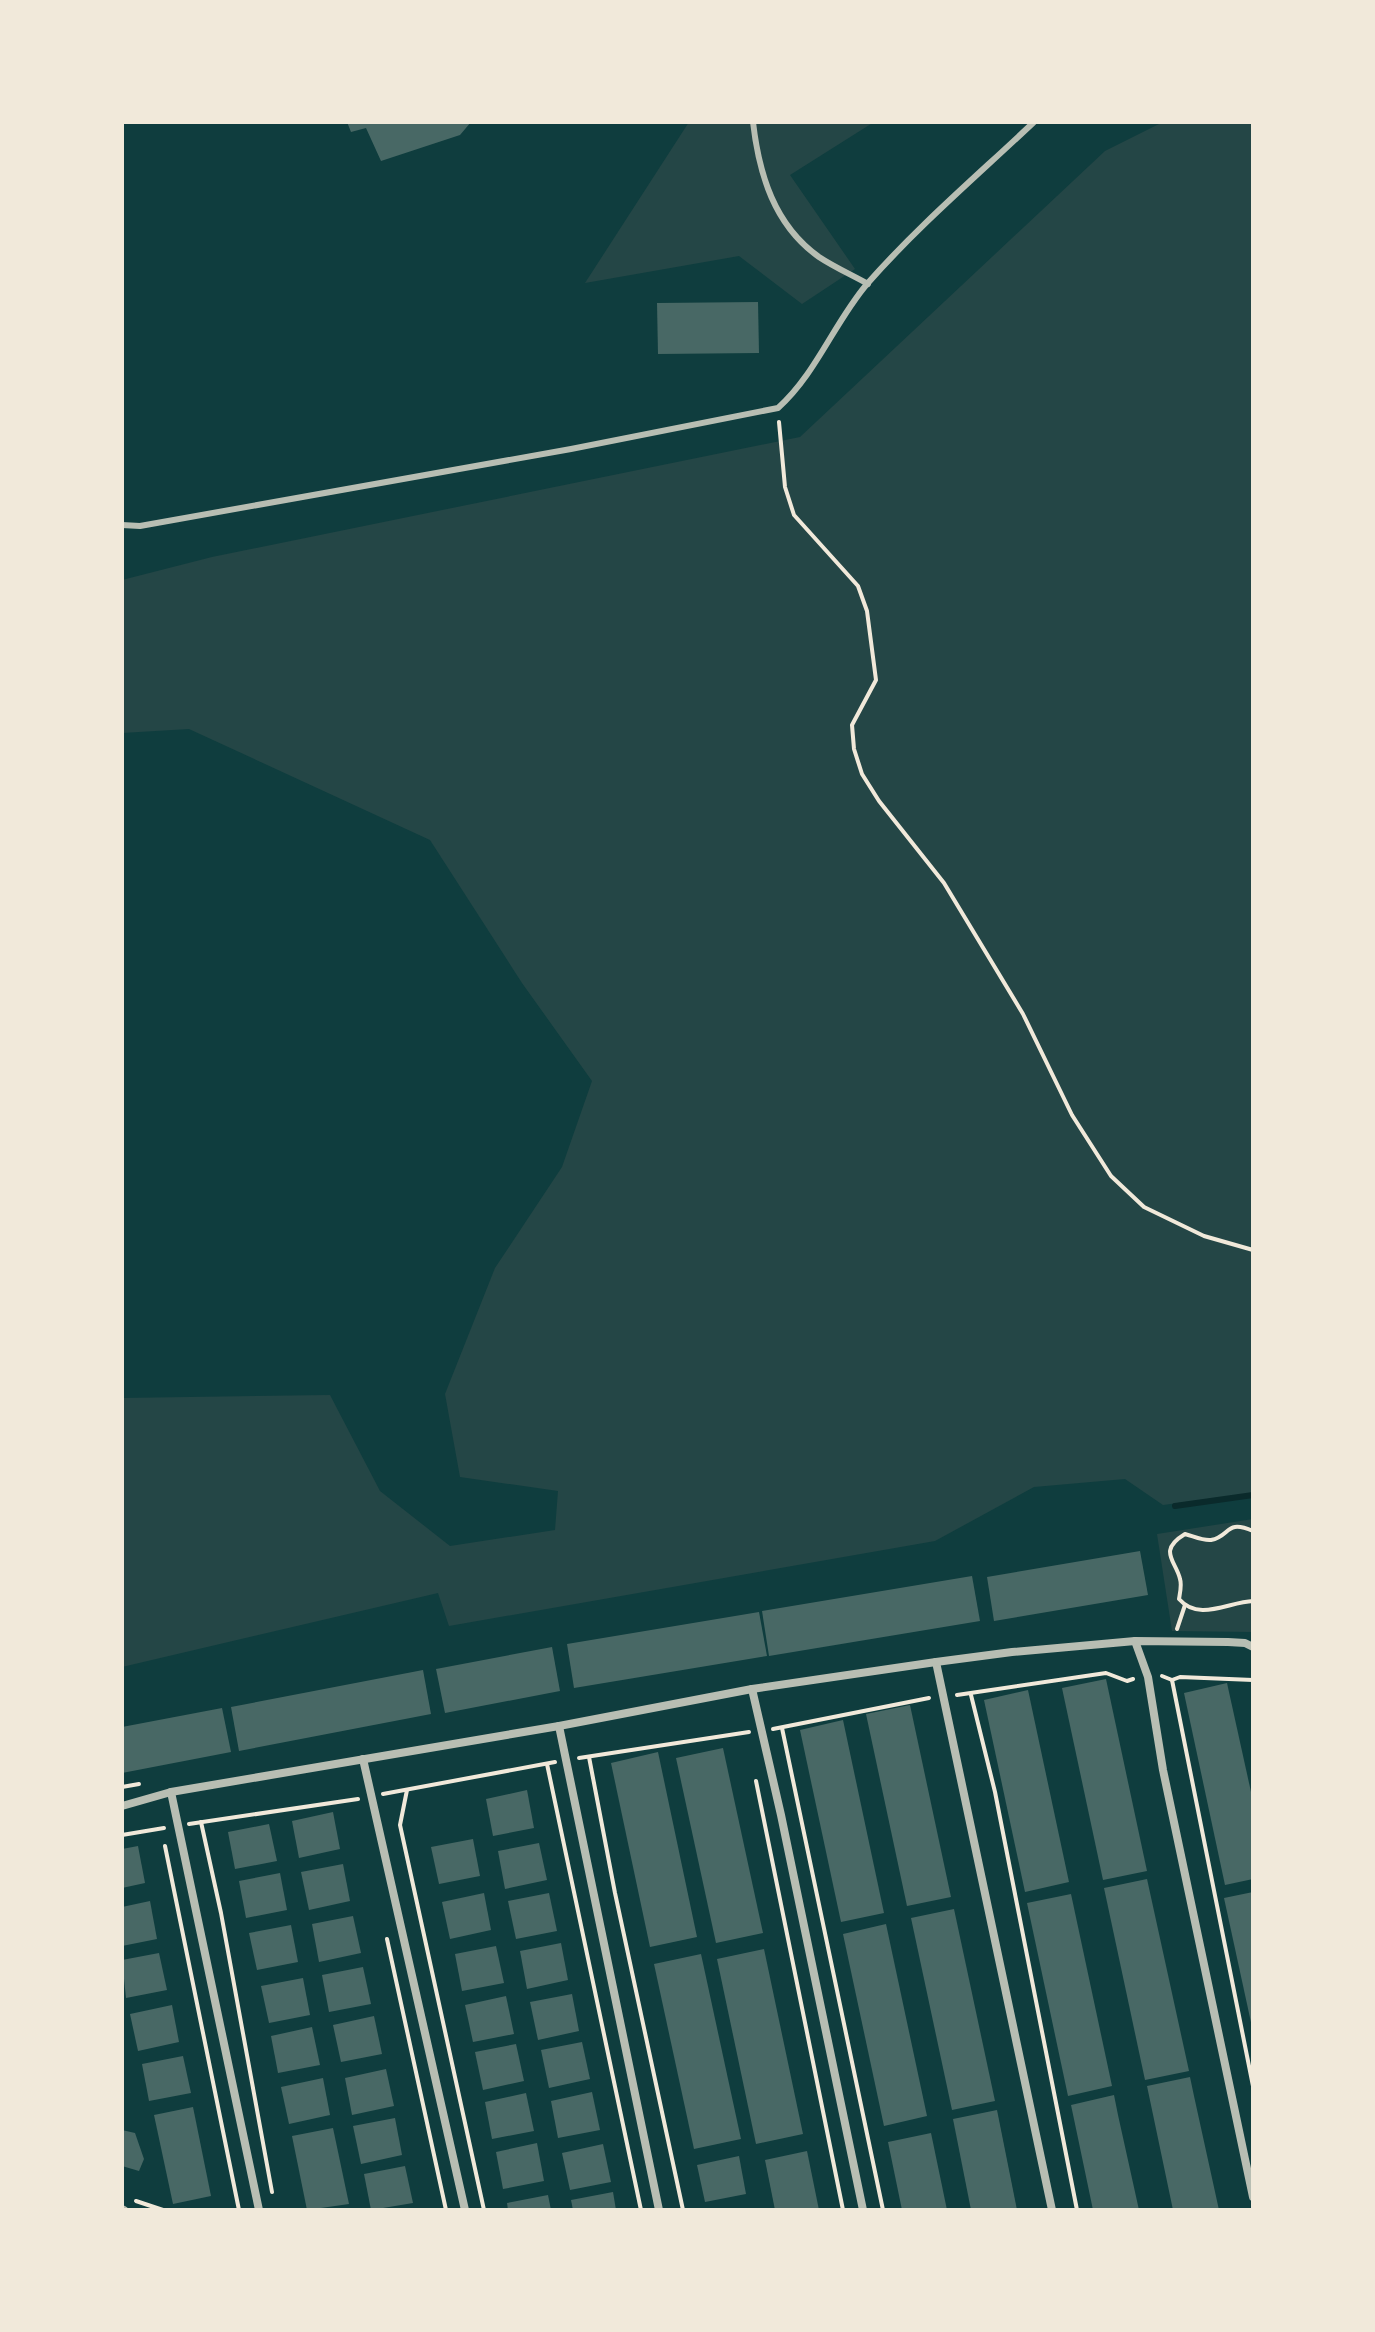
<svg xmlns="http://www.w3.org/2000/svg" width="1375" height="2332" font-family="Jost,sans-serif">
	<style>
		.green { fill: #244646 }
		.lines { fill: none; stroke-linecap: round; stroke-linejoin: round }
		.stream { stroke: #0a2a2b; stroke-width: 6 }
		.building { fill: #486865 }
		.path { stroke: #f1e9da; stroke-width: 4 }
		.service { stroke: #b8beb3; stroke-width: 6 }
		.minor { stroke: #b8beb3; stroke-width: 8 }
	</style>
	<rect width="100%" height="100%" fill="#0f3d3e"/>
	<g class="green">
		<path d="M689,122H874L790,175L855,269L802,304L739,256L585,283Z"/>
		<path d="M1163,122H1253V1493L1163,1505L1125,1479L1034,1487L935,1541L449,1626L438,1593L122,1667V1398L330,1395L380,1491L450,1546L555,1530L558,1491L460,1477L445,1394L495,1268L562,1167L592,1081L522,983L430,840L189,729L122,733V580L212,557L800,437L1105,151Z"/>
		<path d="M1253,1519V1632L1172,1631L1157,1534Z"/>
	</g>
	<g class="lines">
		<path class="stream" d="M1175,1506L1253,1495"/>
	</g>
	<g class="building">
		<path d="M347,122H471L460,135L381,161L366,128L351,132Z"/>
		<path d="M758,302L759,353L658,354L657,303Z"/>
		<path d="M1140,1551L1148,1595L994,1621L987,1577Z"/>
		<path d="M972,1576L980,1621L769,1656L762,1611Z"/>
		<path d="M759,1612L767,1656L574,1688L567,1644Z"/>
		<path d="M552,1647L560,1691L445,1713L436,1669Z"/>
		<path d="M423,1670L431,1714L239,1751L231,1707Z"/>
		<path d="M1106,1679L1147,1871L1103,1880L1062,1688Z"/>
		<path d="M1227,1683L1253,1801V1879L1225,1885L1184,1693Z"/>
		<path d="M1028,1690L1069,1882L1025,1892L984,1700Z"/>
		<path d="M910,1705L951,1897L907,1906L866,1714Z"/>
		<path d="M222,1708L231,1752L122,1773V1727Z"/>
		<path d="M843,1720L884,1913L841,1922L800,1730Z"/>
		<path d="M723,1748L763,1933L716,1943L676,1758Z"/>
		<path d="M658,1752L697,1937L650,1947L611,1763Z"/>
		<path d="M527,1790L534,1828L493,1836L486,1799Z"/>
		<path d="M333,1812L340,1849L299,1858L292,1821Z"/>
		<path d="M269,1824L277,1861L235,1869L228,1832Z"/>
		<path d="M473,1839L480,1876L439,1884L431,1847Z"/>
		<path d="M539,1843L547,1880L505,1889L498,1851Z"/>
		<path d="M138,1846L145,1883L122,1888V1849Z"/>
		<path d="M343,1864L350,1901L309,1910L301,1872Z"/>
		<path d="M280,1873L287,1910L246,1918L239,1881Z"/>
		<path d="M1147,1879L1189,2071L1145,2080L1104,1888Z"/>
		<path d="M1253,1892V2027H1252L1224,1898Z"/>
		<path d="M484,1893L491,1930L450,1939L442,1902Z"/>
		<path d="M549,1893L557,1931L516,1939L508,1901Z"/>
		<path d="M1071,1894L1112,2086L1068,2096L1027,1903Z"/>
		<path d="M150,1901L157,1939L122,1946V1907Z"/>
		<path d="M954,1909L995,2101L952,2110L911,1918Z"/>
		<path d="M353,1916L361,1953L319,1962L312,1924Z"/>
		<path d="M886,1924L927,2116L884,2126L843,1934Z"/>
		<path d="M291,1925L298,1962L257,1970L249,1933Z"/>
		<path d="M561,1943L568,1980L527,1989L520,1951Z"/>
		<path d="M496,1946L504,1983L462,1991L455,1954Z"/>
		<path d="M764,1949L803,2134L756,2144L717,1959Z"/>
		<path d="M159,1953L167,1990L126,1998L122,1960Z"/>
		<path d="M701,1954L741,2139L694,2149L654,1964Z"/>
		<path d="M363,1967L371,2004L329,2012L322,1975Z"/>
		<path d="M303,1978L310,2015L269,2023L261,1986Z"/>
		<path d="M572,1994L579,2031L538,2040L530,2002Z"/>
		<path d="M506,1996L514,2034L473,2042L465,2005Z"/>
		<path d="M172,2005L179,2042L138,2051L130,2014Z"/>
		<path d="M374,2016L382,2054L341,2062L333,2025Z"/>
		<path d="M312,2027L320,2065L278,2073L271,2036Z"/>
		<path d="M582,2042L590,2079L549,2088L541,2050Z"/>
		<path d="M516,2044L524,2081L483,2090L475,2052Z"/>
		<path d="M183,2056L191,2093L149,2101L142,2064Z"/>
		<path d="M386,2069L394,2106L352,2115L345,2078Z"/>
		<path d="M1190,2077L1194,2096L1219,2210H1173L1147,2086Z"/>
		<path d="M323,2078L330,2115L289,2124L281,2087Z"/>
		<path d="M592,2092L600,2130L558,2138L551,2101Z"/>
		<path d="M526,2093L534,2131L492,2139L485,2102Z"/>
		<path d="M1114,2095L1118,2115L1139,2210H1093L1079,2143L1071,2105Z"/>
		<path d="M193,2107L211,2196L173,2204L154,2115Z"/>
		<path d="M997,2110L1017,2210H971L953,2119Z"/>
		<path d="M395,2118L402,2155L361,2164L353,2126Z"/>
		<path d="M333,2128L349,2204L307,2210L292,2136Z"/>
		<path d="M122,2130L135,2133L144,2159L139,2171L122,2166Z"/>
		<path d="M931,2133L947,2210H902L888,2142Z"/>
		<path d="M537,2143L544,2181L503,2189L496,2152Z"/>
		<path d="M603,2144L611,2182L570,2190L562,2153Z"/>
		<path d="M807,2151L819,2210H775L765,2160Z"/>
		<path d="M739,2156L746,2194L705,2202L697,2165Z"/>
		<path d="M405,2166L413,2203L371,2210L364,2174Z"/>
		<path d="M613,2192L616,2210H573L571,2200Z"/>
		<path d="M548,2195L551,2210H508L507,2203Z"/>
	</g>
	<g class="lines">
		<g class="path">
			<path d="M779,422L785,487L794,515L858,586L867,611L876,680L852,725L854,749L862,774L879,801L944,883L1023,1014L1072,1115L1111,1176L1144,1207L1204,1236L1253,1250"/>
			<path d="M1253,1531C1225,1519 1231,1536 1211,1540C1203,1541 1193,1536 1185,1534C1157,1551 1176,1561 1180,1579C1182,1585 1180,1593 1179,1599C1199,1622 1228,1602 1253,1601"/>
			<path d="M1177,1629L1185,1605"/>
			<path d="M1162,1676L1172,1680L1180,1677L1253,1680"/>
			<path d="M1172,1680L1253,2086"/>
			<path d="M957,1695L1106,1673L1127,1681L1133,1679"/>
			<path d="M971,1695L995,1792L1077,2210"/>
			<path d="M782,1728L883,2210"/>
			<path d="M773,1729L929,1698"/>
			<path d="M589,1757L615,1893L683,2210"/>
			<path d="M579,1758L749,1732"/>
			<path d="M547,1764L641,2210"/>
			<path d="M756,1781L843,2210"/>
			<path d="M122,1787L139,1784"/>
			<path d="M407,1790L400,1825L484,2210"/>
			<path d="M383,1794L555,1762"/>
			<path d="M201,1822L221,1913L272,2192"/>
			<path d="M189,1824L358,1799"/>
			<path d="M122,1835L164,1828"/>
			<path d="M165,1846L239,2210"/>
			<path d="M387,1939L446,2210"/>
			<path d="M136,2201L163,2210"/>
		</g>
		<g class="service">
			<path d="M753,122C759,174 774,225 819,257C834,267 852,275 868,284"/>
			<path d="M122,525L140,526L571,449L778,408C816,374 834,323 867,284C918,226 978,175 1034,122"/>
		</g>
		<g class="minor">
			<path d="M1135,1641L1148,1677L1163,1770L1253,2197"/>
			<path d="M936,1662L1052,2210"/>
			<path d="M752,1689L781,1815L863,2210"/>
			<path d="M559,1726L659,2210"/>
			<path d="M363,1759L465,2210"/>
			<path d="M171,1792L259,2210"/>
			<path d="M122,1806L171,1792L559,1726L752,1689L936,1662L1012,1652L1135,1641L1228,1642L1245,1643L1253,1647"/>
			<path d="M122,2209L124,2210"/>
		</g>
	</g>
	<rect width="1375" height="2332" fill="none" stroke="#f1e9da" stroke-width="248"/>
</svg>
